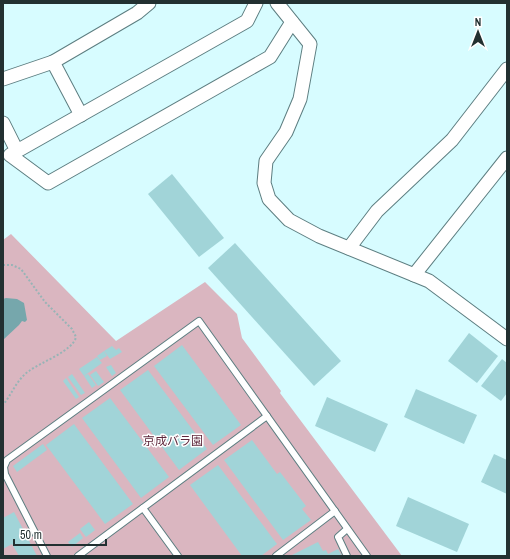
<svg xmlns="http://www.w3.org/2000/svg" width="510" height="559" font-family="'Archivo Narrow','Noto Sans JP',sans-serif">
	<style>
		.green { fill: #dab6c0 }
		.water { fill: #76a7ac }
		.building { fill: #a1d4d8 }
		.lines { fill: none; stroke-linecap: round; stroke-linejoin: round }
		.lane-casing { stroke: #5d7e81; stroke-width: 8 }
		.street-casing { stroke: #5d7e81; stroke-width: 15 }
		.path { stroke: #97b4b6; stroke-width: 2; stroke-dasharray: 2 2; stroke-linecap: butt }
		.lane { stroke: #fff; stroke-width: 6 }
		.street { stroke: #fff; stroke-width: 13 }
		.labels { text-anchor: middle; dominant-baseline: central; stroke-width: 3; stroke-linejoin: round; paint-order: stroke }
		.park-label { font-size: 12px; fill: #5e283c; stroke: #fff }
	</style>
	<rect width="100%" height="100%" fill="#d7fcff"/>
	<path class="green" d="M11,234L116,341L205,282L237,314L242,338L281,391L280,393L402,556H3V240Z"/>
	<path class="water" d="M6,298L17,299L24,303L27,320L25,322L22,321L19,325L3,340V299Z"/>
	<g class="building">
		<path d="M172,174L224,238L199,257L148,194Z"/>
		<path d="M235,243L341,361L314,386L208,268Z"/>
		<path d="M469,333L498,356L477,383L448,361Z"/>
		<path d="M182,345L241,425L213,445L154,366Z"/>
		<path d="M112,346L116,350L119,348L122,352L110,359L104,351Z"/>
		<path d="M104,351L107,356L100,360L97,356Z"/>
		<path d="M97,357L102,363L84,376L79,369Z"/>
		<path d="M502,359L507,363V393L501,401L481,386Z"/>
		<path d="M111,365L116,373L112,376L106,367Z"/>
		<path d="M148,370L207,449L179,470L120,390Z"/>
		<path d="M96,371L104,382L98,386L90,375Z"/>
		<path d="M72,374L85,393L81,395L68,377Z"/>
		<path d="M88,374L96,385L92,388L84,376Z"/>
		<path d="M66,378L79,397L76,399L63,381Z"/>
		<path d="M416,389L477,415L464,444L404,417Z"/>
		<path d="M327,397L388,424L375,452L315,426Z"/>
		<path d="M110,398L169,477L141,498L82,418Z"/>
		<path d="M74,424L133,504L105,524L46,445Z"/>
		<path d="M252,440L277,474L280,472L306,506L302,509L311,520L283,540L224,460Z"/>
		<path d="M43,444L47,450L17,472L13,466Z"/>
		<path d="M494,454L507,460V494L481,482Z"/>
		<path d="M218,465L277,544L261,556H242L190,485Z"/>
		<path d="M408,497L469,524L457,552L396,526Z"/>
		<path d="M14,512L37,556H19L12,544L3,549V518Z"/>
		<path d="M89,522L95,530L86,537L80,529Z"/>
		<path d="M80,533L83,538L72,547L68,542Z"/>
		<path d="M318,542L323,551L326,550L328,554L338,549L342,556H290Z"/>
	</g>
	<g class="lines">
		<g class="lane-casing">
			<g id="lane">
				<path d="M143,508L178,556"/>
				<path d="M47,556L5,474L4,467L7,460L199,321L367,556"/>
				<path d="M78,556L267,416"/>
				<path d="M276,556L335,511"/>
				<path d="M347,556L338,537L347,529"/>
			</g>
		</g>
		<g class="street-casing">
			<g id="street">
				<path d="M256,3L247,21L10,155L48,183L270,57L292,22"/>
				<path d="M277,3L310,44L300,99L286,132L266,161L264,183L269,199L289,220L319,236L429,281L507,339"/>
				<path d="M53,62L81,115"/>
				<path d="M3,79L53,62L137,13L149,3"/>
				<path d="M3,123L17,151"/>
				<path d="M349,248L377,211L452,140L507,69"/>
				<path d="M414,275L507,158"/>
			</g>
		</g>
		<path class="path" d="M3,265H12L21,269L45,302L72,329L76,337C73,351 41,362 29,371C17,379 12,394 3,405"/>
		<use href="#lane" class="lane"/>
		<use href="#street" class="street"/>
	</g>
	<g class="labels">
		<g class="park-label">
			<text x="173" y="441">京成バラ園</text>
		</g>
	</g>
	<rect width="510" height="559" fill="none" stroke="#223031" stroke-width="8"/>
	<g transform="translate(478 32)" stroke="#ffffff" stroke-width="3" paint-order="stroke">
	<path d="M0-3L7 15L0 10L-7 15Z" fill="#223031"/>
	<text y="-6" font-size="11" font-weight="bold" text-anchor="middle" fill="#223031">N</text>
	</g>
	<path d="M14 539v6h92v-6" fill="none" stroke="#223031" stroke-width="2"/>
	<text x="20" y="539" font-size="12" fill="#223031" stroke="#ffffff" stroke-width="3" paint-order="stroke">50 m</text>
</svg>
